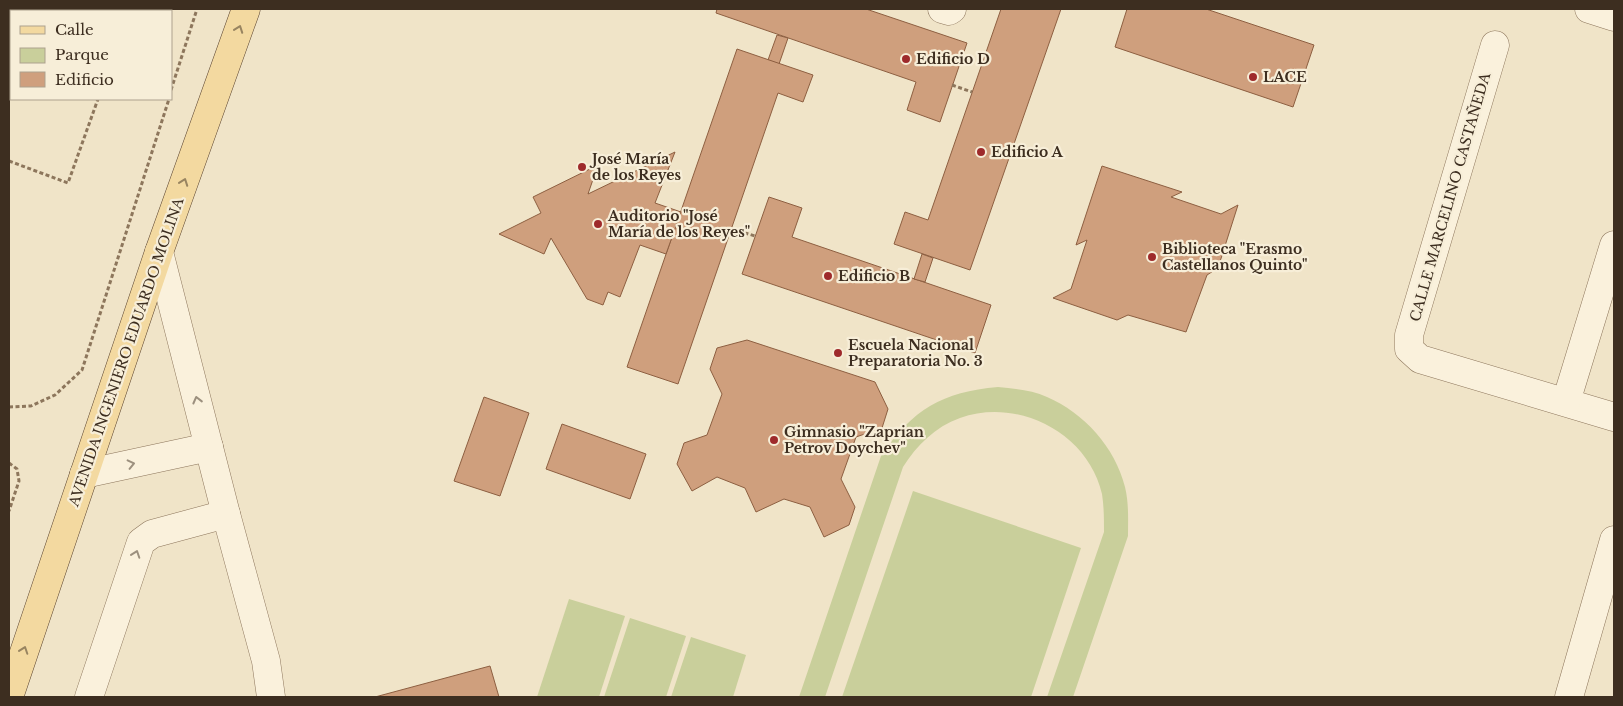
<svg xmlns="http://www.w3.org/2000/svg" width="1623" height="706" font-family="'Libre Baskerville',serif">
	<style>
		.green { fill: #c9cf9b }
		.building { fill: #cf9f7d; stroke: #8d5f41 }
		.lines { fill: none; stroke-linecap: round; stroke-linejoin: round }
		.minor-casing { stroke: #8d765c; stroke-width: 29 }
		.major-casing { stroke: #5b4430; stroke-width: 29 }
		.path { stroke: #8d765c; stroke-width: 3; stroke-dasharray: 4 2.5; stroke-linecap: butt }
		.minor { stroke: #faf1dc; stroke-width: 28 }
		.major { stroke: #f3d9a0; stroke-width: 28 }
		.oneway { stroke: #988460 }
		.oneway2 { stroke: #9c907e }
		.poi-dot { fill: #9e2a2b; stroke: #f7eed8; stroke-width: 2 }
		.labels { text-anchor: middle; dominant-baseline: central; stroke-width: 4.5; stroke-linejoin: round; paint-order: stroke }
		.poi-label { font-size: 14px; font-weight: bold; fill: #3d2e20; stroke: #f7eed8; text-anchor: start }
		.street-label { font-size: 14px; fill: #3d2e20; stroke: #f7eed8 }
	</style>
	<rect width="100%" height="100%" fill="#f0e4c8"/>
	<g class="green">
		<path d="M998,387C1015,389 1032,390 1047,397C1084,413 1115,447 1125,487C1129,503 1128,520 1128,536L1073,697H1047L1104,532C1104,519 1104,507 1102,494C1088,433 1018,397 960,418C935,427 917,445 903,467L825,697H799L881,456C913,409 942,392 998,387Z"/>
		<path d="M913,491L1081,548L1031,697H842Z"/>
		<path d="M569,599L625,616L599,697H537Z"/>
		<path d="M630,618L686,636L666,697H604Z"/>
		<path d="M691,637L746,655L733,697H671Z"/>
	</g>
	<g class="building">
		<path d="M717,9H866L967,43L940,122L907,110L916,82L716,13Z"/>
		<path d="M1001,9H1061L970,270L894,244L905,212L928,220Z"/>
		<path d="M1127,9H1206L1314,45L1293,107L1115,47Z"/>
		<path d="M777,35L788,38L779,64L768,60Z"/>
		<path d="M737,49L813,75L803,102L778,93L678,384L627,367Z"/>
		<path d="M675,152L655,203L681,212L666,254L640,245L620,297L608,292L603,305L587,299L551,238L544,254L499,234L541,213L533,197L598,165L588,194Z"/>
		<path d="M1102,166L1182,192L1171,197L1221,214L1238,205L1218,268L1207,275L1186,332L1128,315L1117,320L1053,298L1071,289L1087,240L1076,245Z"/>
		<path d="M769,197L802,208L792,237L991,305L975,353L742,274Z"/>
		<path d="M922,254L933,258L925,282L914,279Z"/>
		<path d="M747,340L875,382L888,409L882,428L856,437L841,479L855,507L849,525L824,537L810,507L784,499L756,512L745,488L717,477L692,491L677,464L684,443L707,435L722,394L710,369L717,348Z"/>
		<path d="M484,397L529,413L500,496L454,481Z"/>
		<path d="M562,424L646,454L630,499L546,469Z"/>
		<path d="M490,666L499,697H375Z"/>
	</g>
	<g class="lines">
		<g class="minor-casing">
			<g id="minor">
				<path d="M942,9L949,11L952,9"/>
				<path d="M1589,9L1614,17"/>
				<path d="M1495,45L1409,335V349L1420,359L1614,417"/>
				<path d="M159,252L226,514L266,661L271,697"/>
				<path d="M1566,402L1614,245"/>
				<path d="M84,474L209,447"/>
				<path d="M89,697L141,542L152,534L226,514"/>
				<path d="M1569,697L1614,540"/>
			</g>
		</g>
		<g class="major-casing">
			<path id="major" d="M9,697L159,252L246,9"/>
		</g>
		<g class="path">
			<path d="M129,11V9"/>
			<path d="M952,85L972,92"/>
			<path d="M171,90L197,9"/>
			<path d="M9,161L68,183L98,99"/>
			<path d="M732,229L755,236"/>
			<path d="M9,407L31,406L55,395L82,370L169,99"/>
			<path d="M9,463L17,469L19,481L9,511"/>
		</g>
		<use href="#minor" class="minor"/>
		<use href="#major" class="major"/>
	</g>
	<defs><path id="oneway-chevron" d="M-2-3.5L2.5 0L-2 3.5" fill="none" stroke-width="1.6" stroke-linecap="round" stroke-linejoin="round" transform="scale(1.25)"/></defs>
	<g class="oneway">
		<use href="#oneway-chevron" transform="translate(239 29) rotate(-70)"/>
		<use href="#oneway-chevron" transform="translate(184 182) rotate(-70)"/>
		<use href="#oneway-chevron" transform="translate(24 650) rotate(-71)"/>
	</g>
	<g class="oneway2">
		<use href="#oneway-chevron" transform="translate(197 400) rotate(-104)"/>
		<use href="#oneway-chevron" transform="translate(131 464) rotate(-13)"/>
		<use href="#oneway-chevron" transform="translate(136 554) rotate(-71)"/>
	</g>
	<g class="poi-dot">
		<circle cx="906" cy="59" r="5"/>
		<circle cx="1253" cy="77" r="5"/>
		<circle cx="981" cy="152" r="5"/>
		<circle cx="582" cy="167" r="5"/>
		<circle cx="598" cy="224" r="5"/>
		<circle cx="1152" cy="257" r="5"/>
		<circle cx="828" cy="276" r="5"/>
		<circle cx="838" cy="353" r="5"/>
		<circle cx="774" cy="440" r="5"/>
	</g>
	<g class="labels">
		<g class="poi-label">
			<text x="916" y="59">Edificio D</text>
			<text x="1263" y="77">LACE</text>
			<text x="991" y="152">Edificio A</text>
			<text x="592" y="159">José María<tspan x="592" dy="16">de los Reyes</tspan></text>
			<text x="608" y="216">Auditorio "José<tspan x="608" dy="16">María de los Reyes"</tspan></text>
			<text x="1162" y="249">Biblioteca "Erasmo<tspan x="1162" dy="16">Castellanos Quinto"</tspan></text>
			<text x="838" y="276">Edificio B</text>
			<text x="848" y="345">Escuela Nacional<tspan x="848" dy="16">Preparatoria No. 3</tspan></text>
			<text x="784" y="432">Gimnasio "Zaprian<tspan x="784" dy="16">Petrov Doychev"</tspan></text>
		</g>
		<g class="street-label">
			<text transform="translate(1450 197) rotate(-74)">CALLE MARCELINO CASTAÑEDA</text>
			<text transform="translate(126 352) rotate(-71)">AVENIDA INGENIERO EDUARDO MOLINA</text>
		</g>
	</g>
	<rect width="1623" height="706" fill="none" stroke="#3d2e20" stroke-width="20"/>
	<rect x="10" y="10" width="162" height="90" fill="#f7eed8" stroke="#ada18e"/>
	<rect x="20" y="26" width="25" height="8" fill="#f3d9a0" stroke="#ada18e"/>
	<text x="55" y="35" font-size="15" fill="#3d2e20">Calle</text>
	<rect x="20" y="48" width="25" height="15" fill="#c9cf9b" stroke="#ada18e"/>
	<text x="55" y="60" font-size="15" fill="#3d2e20">Parque</text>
	<rect x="20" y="72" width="25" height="15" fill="#cf9f7d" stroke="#ada18e"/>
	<text x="55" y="85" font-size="15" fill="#3d2e20">Edificio</text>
</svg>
